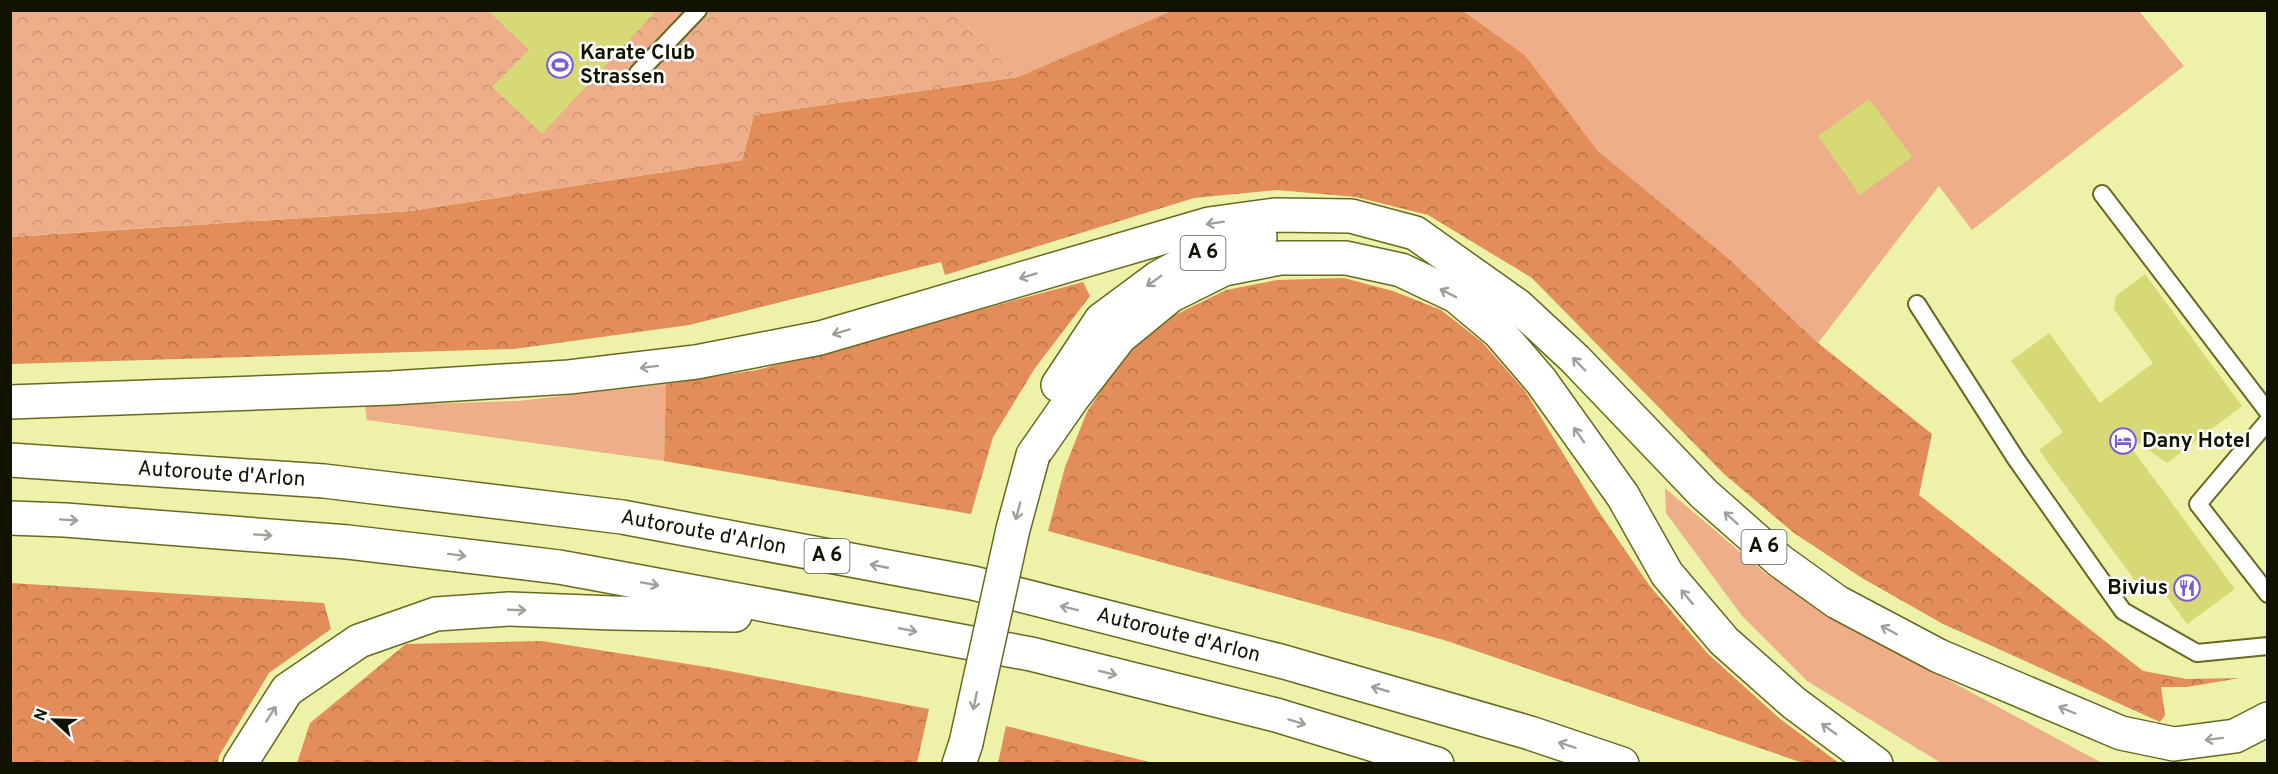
<svg xmlns="http://www.w3.org/2000/svg" width="2278" height="774" font-family="Overpass,sans-serif">
	<style>
		.grass { fill: #eeae8a }
		.forest { fill: url(#forest-crowns) }
		.park { fill: url(#park-crowns) }
		.building { fill: #d6d976 }
		.lines { fill: none; stroke-linecap: round; stroke-linejoin: round }
		.service-casing { stroke: #676921; stroke-width: 20 }
		.motorway-casing { stroke: #676921; stroke-width: 36 }
		.service { stroke: #fff; stroke-width: 16 }
		.motorway { stroke: #fff; stroke-width: 33 }
		.motorway-bridge-casing { stroke: #676921; stroke-width: 36; stroke-linecap: butt }
		.motorway-bridge { stroke: #fff; stroke-width: 33 }
		.oneway { stroke: #a0a099 }
		.labels { text-anchor: middle; dominant-baseline: central; stroke-width: 5; stroke-linejoin: round; paint-order: stroke }
		.shield { fill: #fff; stroke: #59594c; stroke-width: 1.5 }
		.shield-label { font-size: 20px; font-weight: bold; fill: #121200 }
		.poi-label { font-size: 21px; font-weight: bold; fill: #121200; stroke: #fff; text-anchor: start }
		.street-label { font-size: 21px; fill: #121200; stroke: #fff }
	</style>
	<defs>
		<pattern id="forest-crowns" width="20" height="18" patternUnits="userSpaceOnUse" patternTransform="scale(1.5)"><rect width="20" height="18" fill="#e28d5a"/><path d="M2 6a3 3 0 1 1 6 0M12 15a3 3 0 1 1 6 0" fill="none" stroke="#b67248"/></pattern>
		<pattern id="park-crowns" width="20" height="18" patternUnits="userSpaceOnUse" patternTransform="scale(1.5)"><rect width="20" height="18" fill="#eeae8a"/><path d="M2 6a3 3 0 1 1 6 0M12 15a3 3 0 1 1 6 0" fill="none" stroke="#cb9575"/></pattern>
	</defs>
	<rect width="100%" height="100%" fill="#eef1a8"/>
	<g class="grass">
		<path d="M952,11H1171L1018,77Z"/>
		<path d="M1463,11H2139L2184,66L1972,230L1939,186L1818,343L1728,258L1598,151L1525,55Z"/>
		<path d="M666,384L664,461L367,420L365,406L518,401Z"/>
		<path d="M1665,488L1765,573L1824,613L2102,763H1941L1807,681L1742,616L1666,513Z"/>
	</g>
	<g class="forest">
		<path d="M1171,11H1463L1525,55L1598,151L1728,258L1818,343L1932,434L1919,495L2143,671L2187,679L2240,678L2187,687H2161L2165,715L2160,722L1943,624L1862,578L1794,533L1724,474L1532,278L1428,215L1356,197L1277,190L1194,198L945,275L941,262L689,325L514,349L11,364V237L410,211L742,160L754,115L1018,77Z"/>
		<path d="M1344,278L1393,291L1441,310L1482,342L1525,391L1597,509L1649,585L1707,653L1779,718L1840,764L1803,763L1444,640L1048,531L1065,467L1087,412L1126,352L1175,315L1226,290L1277,280Z"/>
		<path d="M1083,282L1090,296L1035,368L993,437L971,514L664,461L666,384L757,370Z"/>
		<path d="M11,583L324,603L331,629L269,673L219,756L218,763H11Z"/>
		<path d="M542,641L713,668L929,709L917,763H297L310,723L406,644Z"/>
		<path d="M1006,726L1153,763H998Z"/>
	</g>
	<path class="park" d="M11,11H952L1018,77L754,115L742,160L410,211L11,237Z"/>
	<g class="building">
		<path d="M487,10H657L542,134L492,87L529,50Z"/>
		<path d="M1869,99L1912,157L1860,195L1818,136Z"/>
		<path d="M2145,274L2242,406L2167,463L2116,427L2235,589L2187,624L2160,587L2147,597L2039,450L2063,432L2011,361L2049,333L2100,403L2153,363L2114,309L2116,296Z"/>
	</g>
	<g class="lines">
		<g class="service-casing">
			<g id="service">
				<path d="M638,73L698,10"/>
				<path d="M2102,194L2268,412"/>
				<path d="M1917,304L2016,459L2123,611L2197,653L2268,646"/>
				<path d="M2268,421L2198,504L2268,594"/>
			</g>
		</g>
		<g class="motorway-casing">
			<g id="motorway">
				<path d="M1058,385L1101,320L1159,277L1217,246L1260,237"/>
				<path d="M10,402L391,388L569,377L696,362L820,338L1209,224L1275,215L1351,216L1415,233L1518,306L1575,359L1704,494L1780,561L1837,602L1939,656L2121,733L2174,744L2235,736L2268,719"/>
				<path d="M1033,455L1072,399L1120,337L1170,296L1224,269L1280,258H1346L1401,270L1456,296L1499,332L1541,381L1623,496L1667,574L1724,641L1794,703L1876,764"/>
				<path id="s1" d="M10,460L324,481L622,517L973,583L1284,662L1530,733L1622,764"/>
				<path d="M10,518L65,520L348,542L559,567L1031,654L1276,715L1437,764"/>
				<path d="M240,764L287,690L359,641L436,614L509,609L613,613L735,615"/>
				<path d="M959,764L966,743"/>
			</g>
		</g>
		<use href="#service" class="service"/>
		<use href="#motorway" class="motorway"/>
		<g class="motorway-bridge-casing">
			<path id="motorway-bridge" d="M966,743L1013,529L1033,455"/>
		</g>
		<use href="#motorway-bridge" class="motorway-bridge"/>
	</g>
	<defs><path id="oneway-shaft" d="M-6 0H5M1.5-3L5.5 0L1.5 3" fill="none" stroke-width="1.6" stroke-linecap="round" stroke-linejoin="round" transform="scale(1.5)"/></defs>
	<g class="oneway">
		<use href="#oneway-shaft" transform="translate(1215 223) rotate(171)"/>
		<use href="#oneway-shaft" transform="translate(1028 276) rotate(163)"/>
		<use href="#oneway-shaft" transform="translate(1154 281) rotate(145)"/>
		<use href="#oneway-shaft" transform="translate(1448 293) rotate(-153)"/>
		<use href="#oneway-shaft" transform="translate(841 332) rotate(163)"/>
		<use href="#oneway-shaft" transform="translate(1579 364) rotate(-134)"/>
		<use href="#oneway-shaft" transform="translate(649 367) rotate(173)"/>
		<use href="#oneway-shaft" transform="translate(1579 435) rotate(-125)"/>
		<use href="#oneway-shaft" transform="translate(1018 511) rotate(105)"/>
		<use href="#oneway-shaft" transform="translate(1731 518) rotate(-138)"/>
		<use href="#oneway-shaft" transform="translate(69 520) rotate(4)"/>
		<use href="#oneway-shaft" transform="translate(263 535) rotate(4)"/>
		<use href="#oneway-shaft" transform="translate(457 555) rotate(7)"/>
		<use href="#oneway-shaft" transform="translate(879 566) rotate(-169)"/>
		<use href="#oneway-shaft" transform="translate(650 584) rotate(10)"/>
		<use href="#oneway-shaft" transform="translate(1687 597) rotate(-130)"/>
		<use href="#oneway-shaft" transform="translate(1069 608) rotate(-166)"/>
		<use href="#oneway-shaft" transform="translate(517 610) rotate(2)"/>
		<use href="#oneway-shaft" transform="translate(908 630) rotate(11)"/>
		<use href="#oneway-shaft" transform="translate(1889 630) rotate(-152)"/>
		<use href="#oneway-shaft" transform="translate(1108 673) rotate(14)"/>
		<use href="#oneway-shaft" transform="translate(1380 689) rotate(-164)"/>
		<use href="#oneway-shaft" transform="translate(975 701) rotate(102)"/>
		<use href="#oneway-shaft" transform="translate(2067 710) rotate(-157)"/>
		<use href="#oneway-shaft" transform="translate(271 714) rotate(-57)"/>
		<use href="#oneway-shaft" transform="translate(1297 722) rotate(17)"/>
		<use href="#oneway-shaft" transform="translate(1829 729) rotate(-144)"/>
		<use href="#oneway-shaft" transform="translate(2214 739) rotate(173)"/>
		<use href="#oneway-shaft" transform="translate(1567 745) rotate(-162)"/>
	</g>
	<defs>
		<g id="stadium-ring" transform="scale(1.35)"><circle r="9.5" fill="#fff" stroke="#785bd5" stroke-width="1.5"/><path d="M0-5a6.5 5 0 1 0 0 10a6.5 5 0 1 0 0-10ZM-3.5-1.8h7v3.6h-7Z" fill="#785bd5"/></g>
		<g id="hotel-ring" transform="scale(1.35)"><circle r="9.5" fill="#fff" stroke="#785bd5" stroke-width="1.5"/><path d="M-6-4.5h1.5V1H6V5H4.5V3h-9V5H-6ZM-4 0a1.8 1.8 0 1 1 3.6 0ZM.5 0V-2.5h3Q6-2.5 6 0Z" fill="#785bd5"/></g>
		<g id="restaurant-ring" transform="scale(1.35)"><circle r="9.5" fill="#fff" stroke="#785bd5" stroke-width="1.5"/><path d="M-5-6h1v4h1v-4h1v4h1v-4h1v5L-1.5 .5V6h-2V.5L-5-1ZM5-6V6H3V1.5H1.5Q1.5-4 5-6Z" fill="#785bd5"/></g>
	</defs>
	<g fill-rule="evenodd">
		<use href="#stadium-ring" x="560" y="65"/>
		<use href="#hotel-ring" x="2123" y="441"/>
		<use href="#restaurant-ring" x="2187" y="588"/>
	</g>
	<g class="labels">
		<g class="shield">
			<rect x="1180.5" y="236" width="45" height="34" rx="4.5"/>
			<rect x="1741.5" y="530" width="45" height="34" rx="4.5"/>
			<rect x="804.5" y="539" width="45" height="34" rx="4.5"/>
		</g>
		<g class="shield-label">
			<text x="1203" y="253">A 6</text>
			<text x="1764" y="547">A 6</text>
			<text x="827" y="556">A 6</text>
		</g>
		<g class="poi-label">
			<text x="580" y="53">Karate Club<tspan x="580" dy="24">Strassen</tspan></text>
			<text x="2142" y="441">Dany Hotel</text>
			<text x="2168" y="588" text-anchor="end">Bivius</text>
		</g>
		<g class="street-label">
			<text stroke="none"><textPath href="#s1" startOffset="212">Autoroute d'Arlon</textPath></text>
			<text stroke="none"><textPath href="#s1" startOffset="698">Autoroute d'Arlon</textPath></text>
			<text stroke="none"><textPath href="#s1" startOffset="1184">Autoroute d'Arlon</textPath></text>
		</g>
	</g>
	<rect width="2278" height="774" fill="none" stroke="#121200" stroke-width="24"/>
	<g transform="translate(54 720) rotate(292)" stroke="#ffffff" stroke-width="4.5" paint-order="stroke">
	<path d="M0-4.5L10 22L0 15L-10 22Z" fill="#121200"/>
	<text y="-9" font-size="16" font-weight="bold" text-anchor="middle" fill="#121200">N</text>
	</g>
</svg>
